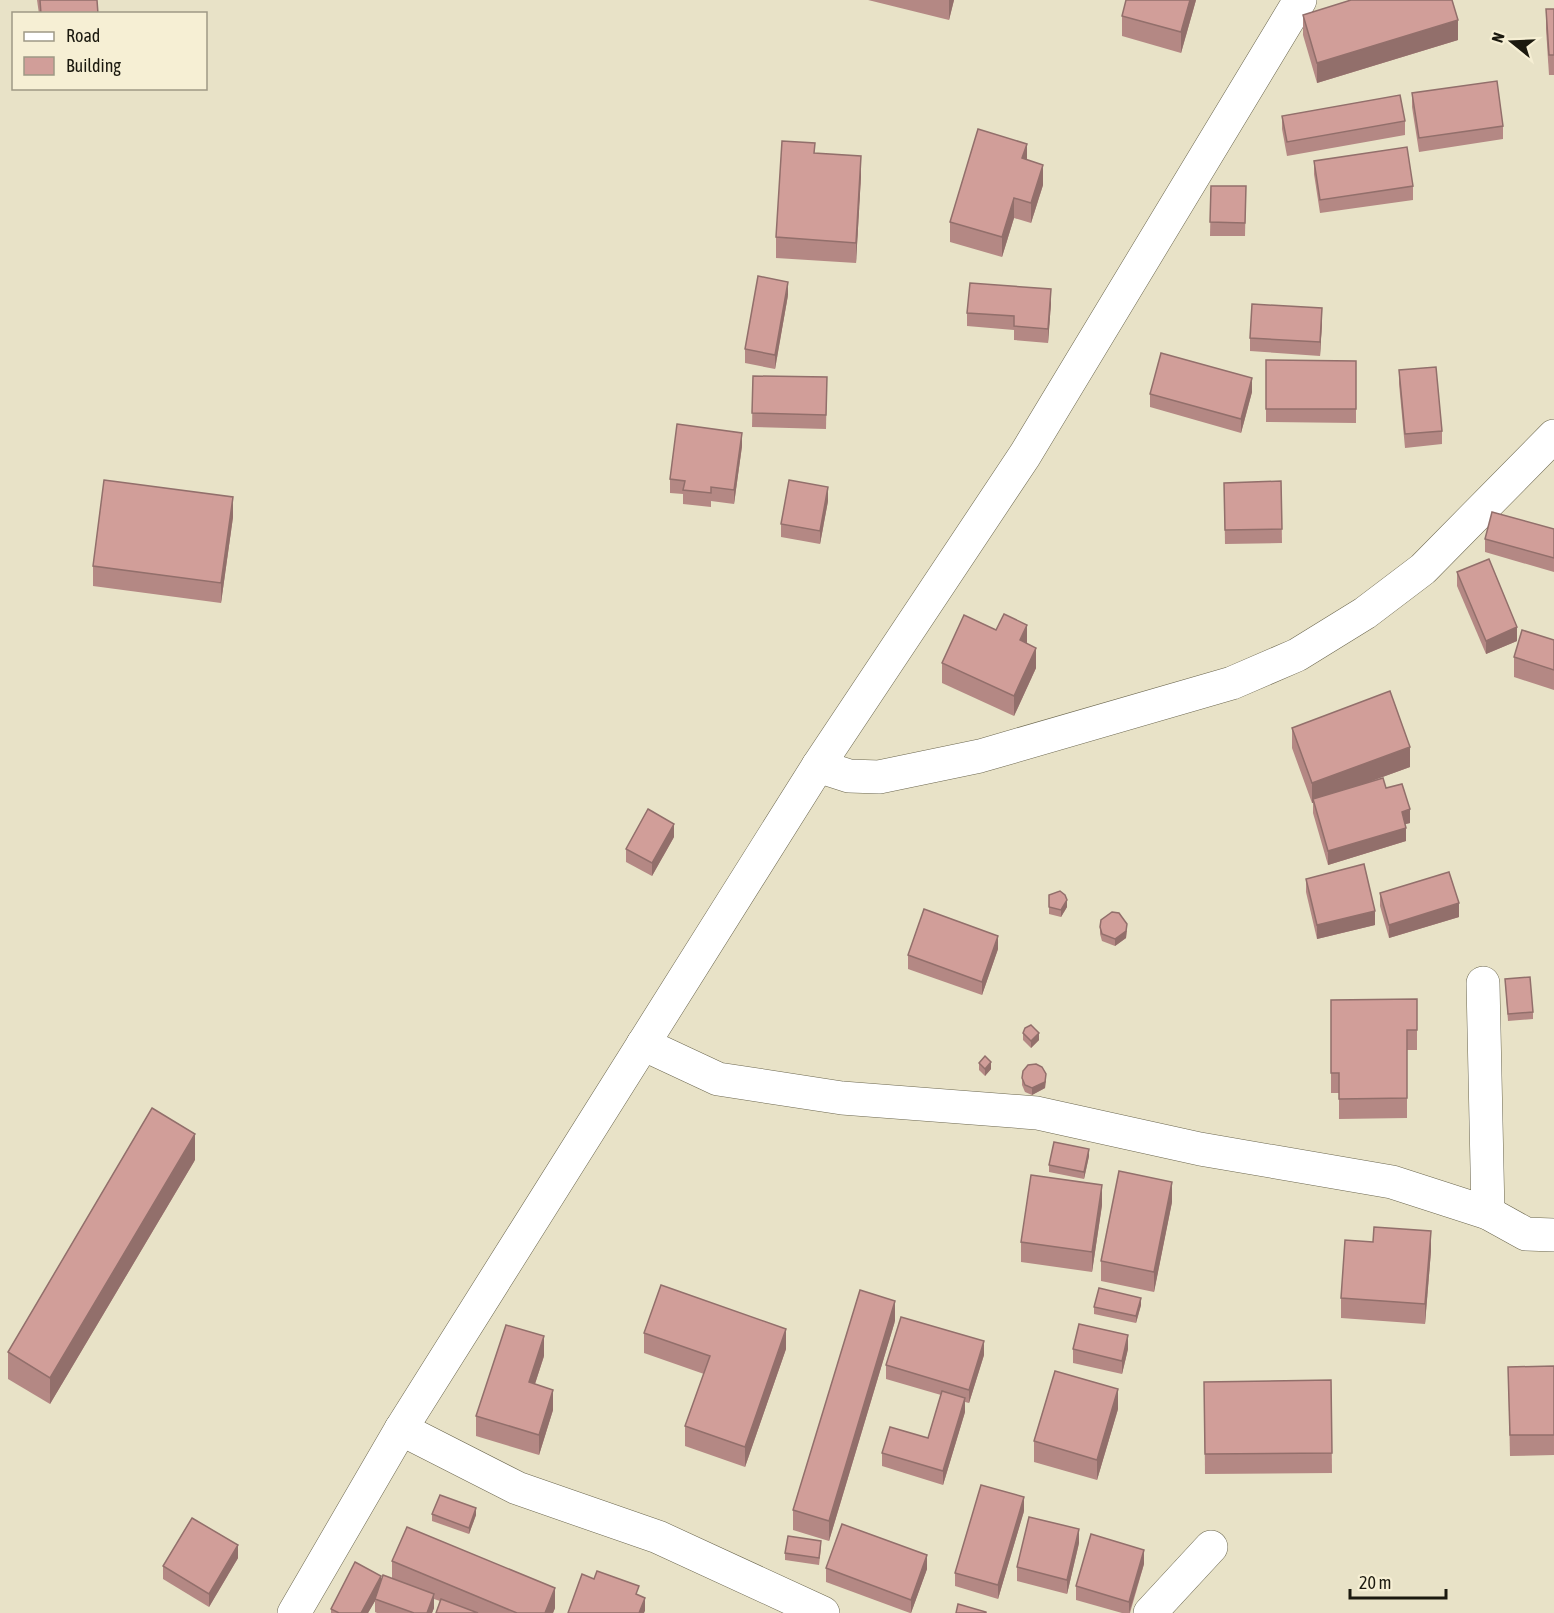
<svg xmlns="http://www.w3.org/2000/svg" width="1554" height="1613" font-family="'Asap Condensed',sans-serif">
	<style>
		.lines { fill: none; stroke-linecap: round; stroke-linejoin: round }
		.minor-casing { stroke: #6c674f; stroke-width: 34 }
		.minor { stroke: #fff; stroke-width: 33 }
		.wall { fill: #b48884 }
		.shaded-wall { fill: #926f6b }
		.building { fill: #d19e99; stroke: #926f6b; stroke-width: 1.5 }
	</style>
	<rect width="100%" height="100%" fill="#e8e2c7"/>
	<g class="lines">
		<g class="minor-casing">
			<g id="minor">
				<path d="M818,766L849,776L879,777L980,756L1232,683L1297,655L1365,613L1423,569L1554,436"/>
				<path d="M1483,983L1488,1213"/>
				<path d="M643,1044L718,1079L842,1098L1037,1113L1200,1149L1392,1182L1488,1213L1526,1234L1554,1235"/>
				<path d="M401,1429L517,1488L658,1537L823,1613"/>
				<path d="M294,1613L401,1429L818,766L1025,455L1300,0"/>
				<path d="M1150,1613L1211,1547"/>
			</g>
		</g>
		<use href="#minor" class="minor"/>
	</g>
	<g class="wall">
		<path d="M37,0H97L98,14H39Z"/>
		<path d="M868,0H954L949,20Z"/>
		<path d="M1196,0L1181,53L1122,36V16Z"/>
		<path d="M1546,9H1554V75H1549L1546,29Z"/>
		<path d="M1303,15L1458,40L1317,83L1303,35Z"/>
		<path d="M1412,93L1503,126V139L1419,152L1412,107Z"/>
		<path d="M1282,116L1405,121V135L1287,156L1282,129Z"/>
		<path d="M815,153L861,176L856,263L776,258V237Z"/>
		<path d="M1027,160L1043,185L1031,223L1014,218L1002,257L950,242V222Z"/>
		<path d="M1314,161L1413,186V200L1320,213L1314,174Z"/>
		<path d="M1211,186H1246L1245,236H1210Z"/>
		<path d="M788,295L775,369L745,363V349Z"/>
		<path d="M1051,303L1048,343L1014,340V330L967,326V313Z"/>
		<path d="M1322,322L1320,356L1250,351V338Z"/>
		<path d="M1266,360L1356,361V423L1266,422Z"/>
		<path d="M1399,370L1442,431V444L1405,448L1399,384Z"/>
		<path d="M753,376L827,377L826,429L752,427Z"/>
		<path d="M1252,392L1241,433L1150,407V394Z"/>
		<path d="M742,446L734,504L711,501V507L683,504V494L670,493V479Z"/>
		<path d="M1281,481L1282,543L1225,544L1224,483Z"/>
		<path d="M828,501L820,544L781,537V524Z"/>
		<path d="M233,517L221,603L93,586V566Z"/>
		<path d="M1554,529V572L1485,552V539Z"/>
		<path d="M1457,572L1517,641L1486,654L1457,586Z"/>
		<path d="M996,630L1027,644L1036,668L1014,716L942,683V663Z"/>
		<path d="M1554,640V690L1514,677V657Z"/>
		<path d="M1292,728L1410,767L1363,784L1386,788L1410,823L1405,824L1406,841L1328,865L1313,813V803H1312L1292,748Z"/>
		<path d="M674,837L652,876L626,862V849Z"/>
		<path d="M1306,879L1375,925L1317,939L1306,892Z"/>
		<path d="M1380,893L1459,917L1389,938L1380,906Z"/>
		<path d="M1049,895L1067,907L1061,917L1049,914Z"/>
		<path d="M1100,927L1127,931L1126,938L1115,946L1102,941L1100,934Z"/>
		<path d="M998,949L982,995L908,969V955Z"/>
		<path d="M1505,979L1533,1012V1019L1508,1021Z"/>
		<path d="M1417,999V1050H1407V1118L1339,1119V1093H1331V1000Z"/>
		<path d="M1023,1033L1039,1040L1031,1048L1023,1040Z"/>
		<path d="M979,1063L991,1069L985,1076L979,1070Z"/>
		<path d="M1022,1078L1046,1081L1045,1088L1032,1095L1025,1092L1022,1085Z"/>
		<path d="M1089,1156L1084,1179L1049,1172V1165Z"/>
		<path d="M195,1160L50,1404L8,1379V1352Z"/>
		<path d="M1172,1202L1154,1292L1101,1281V1261Z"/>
		<path d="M1102,1205L1092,1272L1021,1262V1242Z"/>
		<path d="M1431,1251L1425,1324L1341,1318V1298Z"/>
		<path d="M1141,1305L1136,1323L1094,1314V1307Z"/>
		<path d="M895,1321L829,1541L793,1530V1510Z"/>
		<path d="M644,1333L786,1349L745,1467L685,1446V1426L704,1374L644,1353Z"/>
		<path d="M1073,1349H1128L1122,1374L1073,1363Z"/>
		<path d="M984,1355L969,1403L965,1402V1412L943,1485L882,1466V1453L928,1438L941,1395L886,1379V1365Z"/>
		<path d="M544,1356L535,1384L553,1410L539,1455L476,1436V1416Z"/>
		<path d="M1554,1366V1455L1510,1456L1508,1367Z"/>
		<path d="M1331,1380L1332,1473L1205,1474L1204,1382Z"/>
		<path d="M1118,1409L1097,1480L1034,1462V1441Z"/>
		<path d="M1024,1511L998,1599L955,1586V1573Z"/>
		<path d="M432,1514L476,1515L469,1534L432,1521Z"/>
		<path d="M1079,1543L1067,1594L1017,1581V1567Z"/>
		<path d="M821,1548L819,1565L785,1560V1553Z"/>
		<path d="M238,1558L209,1607L163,1579V1566Z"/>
		<path d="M392,1561L555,1608L553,1613H436L440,1601L434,1599V1608L432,1613H377L375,1612V1601L368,1613H331V1609L381,1582L392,1578Z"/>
		<path d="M1144,1564L1130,1613H1122L1076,1600V1586Z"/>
		<path d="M826,1568L927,1569L911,1613H910L826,1582Z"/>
	</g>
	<g class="shaded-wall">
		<path d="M949,0H954L949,20Z"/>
		<path d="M1190,0H1196L1181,53V32Z"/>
		<path d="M1458,20V40L1317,83V63Z"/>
		<path d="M1027,144V164L1022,158Z"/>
		<path d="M861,156V176L856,263V243Z"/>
		<path d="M1043,165V185L1031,223V203Z"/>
		<path d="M1014,198V218L1002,257V237Z"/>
		<path d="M788,282V295L775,369V355Z"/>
		<path d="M1051,289V303L1048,343V329Z"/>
		<path d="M1322,308V322L1320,356V342Z"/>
		<path d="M1252,378V392L1241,433V419Z"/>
		<path d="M742,433V446L734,504V490Z"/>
		<path d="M828,487V501L820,544V531Z"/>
		<path d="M233,497V517L221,603V583Z"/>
		<path d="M1027,625V645L1020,640Z"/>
		<path d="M1517,627V641L1486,654V641Z"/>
		<path d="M1036,648V668L1014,716V696Z"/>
		<path d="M1410,747V767L1314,802L1313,799V803H1312V783Z"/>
		<path d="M1410,809V823L1402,825V812Z"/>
		<path d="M674,824V837L652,876V863Z"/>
		<path d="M1406,828V841L1328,865V851Z"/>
		<path d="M1067,900V907L1061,917V910Z"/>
		<path d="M1459,903V917L1389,938V925Z"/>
		<path d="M1375,911V925L1317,939V925Z"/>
		<path d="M1127,924L1126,938L1115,946V939Z"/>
		<path d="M998,936V949L982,995V982Z"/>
		<path d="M1039,1033V1040L1031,1048V1041Z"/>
		<path d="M991,1062V1069L985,1076V1069Z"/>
		<path d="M1046,1074L1045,1088L1032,1095V1088Z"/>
		<path d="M195,1134V1160L50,1404V1378Z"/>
		<path d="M1089,1149V1156L1084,1179V1172Z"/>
		<path d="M1172,1182V1202L1154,1292V1272Z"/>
		<path d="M1102,1185V1205L1092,1272V1252Z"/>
		<path d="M1431,1231V1251L1425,1324V1304Z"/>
		<path d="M1141,1298V1305L1136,1323V1316Z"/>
		<path d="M895,1301V1321L829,1541V1521Z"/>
		<path d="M786,1329V1349L745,1467V1447Z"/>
		<path d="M1128,1335V1349L1122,1374V1361Z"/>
		<path d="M544,1336V1356L529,1402V1382Z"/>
		<path d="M984,1341V1355L969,1403V1390Z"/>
		<path d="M1118,1389V1409L1097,1480V1460Z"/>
		<path d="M553,1390V1410L539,1455V1435Z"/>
		<path d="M965,1398V1412L943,1485V1471Z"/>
		<path d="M1024,1497V1511L998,1599V1585Z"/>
		<path d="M476,1508V1515L469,1534V1528Z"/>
		<path d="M1079,1529V1543L1067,1594V1580Z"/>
		<path d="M238,1545V1558L209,1607V1594Z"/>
		<path d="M1144,1550V1564L1129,1613V1602Z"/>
		<path d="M927,1555V1569L911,1613V1600Z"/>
		<path d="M381,1576V1589L375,1599V1601L368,1613H361Z"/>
		<path d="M555,1588V1608L553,1613H545Z"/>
		<path d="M434,1594V1608L432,1613H427Z"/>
		<path d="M645,1598V1611L644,1613H639Z"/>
	</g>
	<g class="building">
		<path d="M40,0H97L98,14H41Z"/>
		<path d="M1126,0H1190L1181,32L1122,16Z"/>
		<path d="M1351,0H1452L1458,20L1317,63L1303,15Z"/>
		<path d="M1546,9H1554V55H1549Z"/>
		<path d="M1497,81L1503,126L1419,138L1412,93Z"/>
		<path d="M1400,95L1405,121L1287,142L1282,116Z"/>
		<path d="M978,129L1027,144L1022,158L1043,165L1031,203L1014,198L1002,237L950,222Z"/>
		<path d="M782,141L815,143L814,153L861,156L856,243L776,237Z"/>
		<path d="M1407,147L1413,186L1320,200L1314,161Z"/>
		<path d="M1211,186H1246L1245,223L1210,222Z"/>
		<path d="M758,276L788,282L775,355L745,349Z"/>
		<path d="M970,283L1051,289L1048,329L1014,326V316L967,313Z"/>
		<path d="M1252,304L1322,308L1320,342L1250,338Z"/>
		<path d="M1161,353L1252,378L1241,419L1150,394Z"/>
		<path d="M1266,360L1356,361V409H1266Z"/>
		<path d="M1436,367L1442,431L1405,434L1399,370Z"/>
		<path d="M753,376L827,377L826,415L752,413Z"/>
		<path d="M677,424L742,433L734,490L711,487V493L683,490L685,481L670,479Z"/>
		<path d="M104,480L233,497L221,583L93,566Z"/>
		<path d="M789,480L828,487L820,531L781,524Z"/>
		<path d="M1281,481L1282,529L1225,530L1224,483Z"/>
		<path d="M1492,512L1554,529V558L1485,539Z"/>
		<path d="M1489,559L1517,627L1486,641L1457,572Z"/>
		<path d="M1004,614L1027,625L1020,640L1036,648L1014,696L942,663L964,615L996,630Z"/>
		<path d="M1522,630L1554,640V670L1514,657Z"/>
		<path d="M1390,691L1410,747L1312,783L1292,728Z"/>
		<path d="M1383,778L1386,788L1402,784L1410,809L1402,812L1406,828L1328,851L1313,799Z"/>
		<path d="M648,809L674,824L652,863L626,849Z"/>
		<path d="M1364,864L1375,911L1317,925L1306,879Z"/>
		<path d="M1449,872L1459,903L1389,925L1380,893Z"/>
		<path d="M1060,891L1065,895L1067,900L1061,910L1049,907V895Z"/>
		<path d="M924,909L998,936L982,982L908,955Z"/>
		<path d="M1112,912L1119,913L1127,924L1126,931L1115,939L1102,934L1100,927L1101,920Z"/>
		<path d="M1530,977L1533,1012L1508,1014L1505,979Z"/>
		<path d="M1417,999V1030H1407V1098L1339,1099V1073H1331V1000Z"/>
		<path d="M1031,1025L1039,1033L1031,1041L1023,1033L1025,1028Z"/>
		<path d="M985,1056L991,1062L985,1069L979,1063Z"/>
		<path d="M1036,1064L1042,1067L1046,1074L1045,1082L1032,1088L1025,1085L1022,1078L1023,1071L1028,1065Z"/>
		<path d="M152,1108L195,1134L50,1378L8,1352Z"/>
		<path d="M1054,1142L1089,1149L1084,1172L1049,1165Z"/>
		<path d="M1119,1171L1172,1182L1154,1272L1101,1261Z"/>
		<path d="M1031,1175L1102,1185L1092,1252L1021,1242Z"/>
		<path d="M1374,1227L1431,1231L1425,1304L1341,1298L1345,1240L1373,1242Z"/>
		<path d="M661,1285L786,1329L745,1447L685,1426L710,1356L644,1333Z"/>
		<path d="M1099,1288L1141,1298L1136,1316L1094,1307Z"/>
		<path d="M860,1290L895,1301L829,1521L793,1510Z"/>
		<path d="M901,1317L984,1341L969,1390L886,1365Z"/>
		<path d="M1079,1324L1128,1335L1122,1361L1073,1349Z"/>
		<path d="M506,1325L544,1336L529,1382L553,1390L539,1435L476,1416Z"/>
		<path d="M1554,1366V1435H1510L1508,1367Z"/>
		<path d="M1055,1371L1118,1389L1097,1460L1034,1441Z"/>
		<path d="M1331,1380L1332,1453L1205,1454L1204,1382Z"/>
		<path d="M942,1391L965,1398L943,1471L882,1453L890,1427L928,1438Z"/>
		<path d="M981,1485L1024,1497L998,1585L955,1573Z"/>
		<path d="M440,1495L476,1508L469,1528L432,1514Z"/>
		<path d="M1029,1517L1079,1529L1067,1580L1017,1567Z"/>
		<path d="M192,1518L238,1545L209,1594L163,1566Z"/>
		<path d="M842,1524L927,1555L911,1600L826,1568Z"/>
		<path d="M407,1527L555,1588L545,1613H517L392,1561Z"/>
		<path d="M1091,1534L1144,1550L1129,1602L1076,1586Z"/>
		<path d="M788,1536L821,1541L819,1558L785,1553Z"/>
		<path d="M355,1562L381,1576L361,1613H339L331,1609Z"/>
		<path d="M597,1571L639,1586L636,1594L645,1598L639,1613H568L582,1574L594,1579Z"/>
		<path d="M383,1575L434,1594L427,1613H414L375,1599Z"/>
		<path d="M441,1599L478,1613H436Z"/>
		<path d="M958,1604L986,1612V1613H956Z"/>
	</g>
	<rect x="12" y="12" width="195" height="78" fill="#f6efd4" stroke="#9e9985" stroke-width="1.5"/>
	<rect x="24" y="32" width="30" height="9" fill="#ffffff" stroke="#9e9985" stroke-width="1.5"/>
	<text x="66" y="42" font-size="18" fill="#1b190f">Road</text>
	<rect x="24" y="57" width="30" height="18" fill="#d19e99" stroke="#9e9985" stroke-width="1.5"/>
	<text x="66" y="72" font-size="18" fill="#1b190f">Building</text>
	<g transform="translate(1512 42) rotate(288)" stroke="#f6efd4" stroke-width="4.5" paint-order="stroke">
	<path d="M0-4.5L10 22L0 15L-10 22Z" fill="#1b190f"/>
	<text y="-9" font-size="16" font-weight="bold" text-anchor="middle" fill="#1b190f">N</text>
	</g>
	<path d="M1350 1589v9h96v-9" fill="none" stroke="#1b190f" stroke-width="3"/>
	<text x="1359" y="1589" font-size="18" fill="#1b190f" stroke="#f6efd4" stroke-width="4.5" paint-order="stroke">20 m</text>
</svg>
